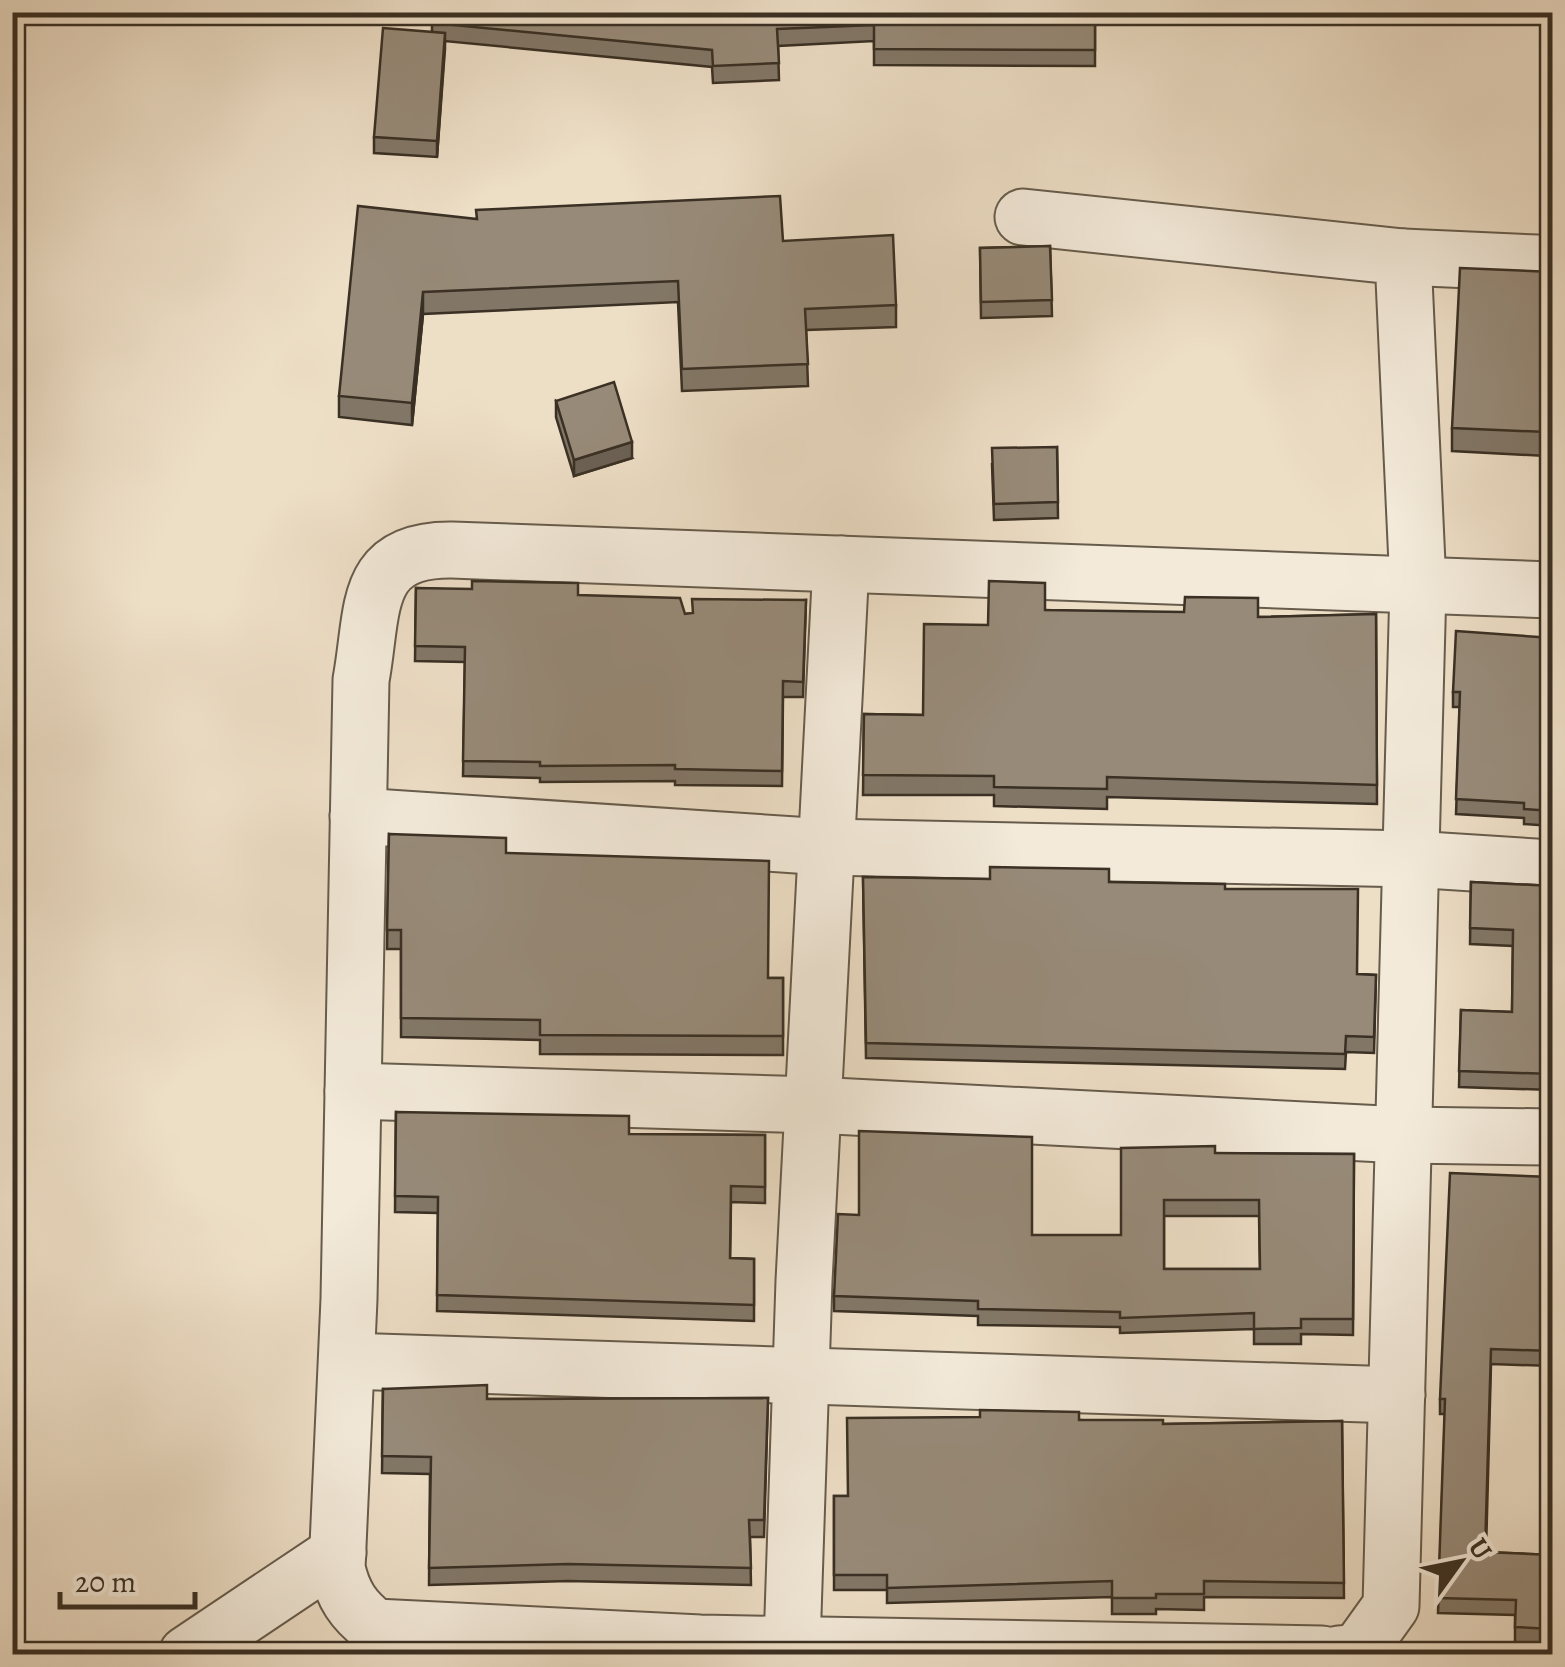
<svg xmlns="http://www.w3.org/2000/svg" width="1565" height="1667" font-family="Alegreya,serif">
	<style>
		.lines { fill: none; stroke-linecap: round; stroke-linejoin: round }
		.minor-casing { stroke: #675c4c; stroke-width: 59 }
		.minor { stroke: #f3eada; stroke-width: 55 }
		.wall { fill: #827767; stroke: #3a3024; stroke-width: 2.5; fill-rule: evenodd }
		.shaded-wall { fill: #6a6154; stroke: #3a3024; stroke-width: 2.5 }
		.building { fill: #978a78; stroke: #3a3024; stroke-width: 2.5; fill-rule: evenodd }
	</style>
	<rect width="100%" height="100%" fill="#eddec6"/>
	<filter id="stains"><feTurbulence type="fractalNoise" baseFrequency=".002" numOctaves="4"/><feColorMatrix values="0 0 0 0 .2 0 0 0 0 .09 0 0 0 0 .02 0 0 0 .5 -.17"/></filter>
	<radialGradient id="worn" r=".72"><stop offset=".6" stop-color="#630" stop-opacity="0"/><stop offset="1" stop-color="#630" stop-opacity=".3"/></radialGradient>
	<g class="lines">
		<g class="minor-casing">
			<g id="minor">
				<path d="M1023,217L1403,257L1418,586L1391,1606L1358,1652L1338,1654"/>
				<path d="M1403,257L1537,263"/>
				<path d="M358,816L826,847L1411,859L1552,868"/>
				<path d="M353,1091L813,1105L1403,1135L1552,1137"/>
				<path d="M347,1361L1397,1395"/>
				<path d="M792,1645L804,1281L841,564"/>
				<path d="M187,1654L338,1553"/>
				<path d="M1322,1654L700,1643L375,1627C353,1610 343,1595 337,1568L349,1299L361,680C374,609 362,549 452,550L1552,590"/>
			</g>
		</g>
		<use href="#minor" class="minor"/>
	</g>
	<g class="wall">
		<path d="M1095,12V66L874,65V41L778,46L779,80L713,83L712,67L445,41L437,157L374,153V137L432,32V23Z"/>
		<path d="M476,219L783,241L896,305V327L806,330L808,386L682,391L678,302L423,314L412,425L339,417V396Z"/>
		<path d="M1050,246L1052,316L981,318L980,248Z"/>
		<path d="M1552,272V379H1550L1546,456L1452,451V428Z"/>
		<path d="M556,401L632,458L574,476L556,417Z"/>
		<path d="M1057,447L1058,518L994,520L992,464Z"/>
		<path d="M416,588L578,595L685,614L806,600L803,697H783L782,786L675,785V781L540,782V778L463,776L465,662L415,661Z"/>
		<path d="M1045,610L1258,617L1376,614L1377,804L1107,797V809L994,806V795H863L864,714L923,715L988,625Z"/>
		<path d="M1552,638V826L1524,824V818L1456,814L1460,707H1453V692Z"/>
		<path d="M389,834L506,853L768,978H783V1055L540,1054V1040L401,1037V949H387Z"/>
		<path d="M863,877L1109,882L1225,889L1357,974L1376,975L1374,1053L1346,1052L1345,1069L866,1058Z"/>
		<path d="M1471,882L1552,886V1079H1551V1090L1459,1087L1461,1010L1512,1012L1513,946L1470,944Z"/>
		<path d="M396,1112L629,1134L765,1135V1203L731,1202L730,1258L754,1259V1321L437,1311L438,1213L395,1212Z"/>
		<path d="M1215,1153L1354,1154L1353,1335L1301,1334V1344H1254V1329L1120,1333V1327L978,1325V1316L834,1311V1296L1121,1235ZM1164,1216H1259L1260,1269H1164Z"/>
		<path d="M1552,1177V1366L1491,1364L1486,1552L1552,1555V1643L1515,1642V1615L1438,1613L1445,1414H1440V1399Z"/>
		<path d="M383,1389L487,1399L768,1398L764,1537H750L751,1585L568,1581L429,1585L430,1474L382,1473Z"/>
		<path d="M1079,1420L1163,1424L1342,1421L1344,1598L1204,1597V1610L1156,1609V1614H1112V1597L887,1603V1590H834V1496H847Z"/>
	</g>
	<g class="shaded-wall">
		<path d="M445,33V49L437,157V141Z"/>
		<path d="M423,292V314L412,425V403Z"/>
		<path d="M1550,355V379L1546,456V432Z"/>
		<path d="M632,442V458L574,476V460Z"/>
	</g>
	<g class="building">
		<path d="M433,12H1095V50L874,49V25L777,29L779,63L713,66L712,50L432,23Z"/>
		<path d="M383,28L445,33L437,141L374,137Z"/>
		<path d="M780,196L783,241L893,235L896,305L805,309L808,364L682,369L678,281L423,292L412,403L339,396L358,206L477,219L476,210Z"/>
		<path d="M1050,246L1052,300L981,302L980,248Z"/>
		<path d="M1460,268L1552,272V355H1550L1546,432L1452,428Z"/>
		<path d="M614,382L632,442L574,460L556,401Z"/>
		<path d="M1057,447L1058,502L994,504L992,448Z"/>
		<path d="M472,581L578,583V595L680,598L685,614L693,613L692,599L806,600L803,682L783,681L782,771L675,769V765L540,766V762L463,761L465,647L415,646L416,588L472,589Z"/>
		<path d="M989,581L1045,583V610L1184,612L1185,597L1258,598V617L1376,614L1377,785L1107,777V789L994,787V776L863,775L864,714L923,715L924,624L988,625Z"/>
		<path d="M1456,631L1552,638V811L1524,809V803L1456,799L1460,692H1453Z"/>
		<path d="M389,834L506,838V853L769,861L768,978H783V1036L540,1035V1020L401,1018V930H387Z"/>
		<path d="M990,867L1109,869V882L1225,884V889H1358L1357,974L1376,975L1374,1037L1346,1036L1345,1054L866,1043L863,877L990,879Z"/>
		<path d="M1471,882L1552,886V1063H1551V1074L1459,1071L1461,1010L1512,1012L1513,930L1470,928Z"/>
		<path d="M396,1112L629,1116V1134L765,1135V1187L731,1186L730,1258L754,1259V1305L437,1295L438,1197L395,1196Z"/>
		<path d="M859,1131L1032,1137V1235H1121V1148L1215,1146V1153L1354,1154L1353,1319H1301V1328L1254,1329V1313L1120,1318V1312L978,1309V1301L834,1296L838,1214L859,1215ZM1164,1200H1259L1260,1269H1164Z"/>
		<path d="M1450,1173L1552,1177V1351L1491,1349L1485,1552L1552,1555V1629L1515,1627L1516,1600L1438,1598L1445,1399H1440Z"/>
		<path d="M487,1385V1399L768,1398L764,1520H749L751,1568L568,1564L429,1568L431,1457L382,1456L383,1389Z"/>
		<path d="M980,1410L1079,1412V1420H1163V1424L1342,1421L1344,1583L1204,1581V1594H1156V1598H1112V1581L887,1588V1575H834V1496H848L847,1418L980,1417Z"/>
	</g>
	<rect width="1565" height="1667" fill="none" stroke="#eddec6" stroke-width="50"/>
	<rect x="15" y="15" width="1535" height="1637" fill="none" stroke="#3a3024" stroke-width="5"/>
	<rect x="25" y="25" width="1515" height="1617" fill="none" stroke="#3a3024" stroke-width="2.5"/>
	<g transform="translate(1460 1562) rotate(57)" stroke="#f3eada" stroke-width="8" paint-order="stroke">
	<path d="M0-8L18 38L0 25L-18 38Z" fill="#3a3024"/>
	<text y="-15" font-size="28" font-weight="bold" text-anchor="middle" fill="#3a3024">U</text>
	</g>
	<path d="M60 1592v15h135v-15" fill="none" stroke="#3a3024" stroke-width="5"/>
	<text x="75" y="1592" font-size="30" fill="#3a3024" stroke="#f3eada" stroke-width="8" paint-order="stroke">20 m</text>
	<rect width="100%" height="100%" filter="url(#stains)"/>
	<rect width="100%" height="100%" fill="url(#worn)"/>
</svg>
